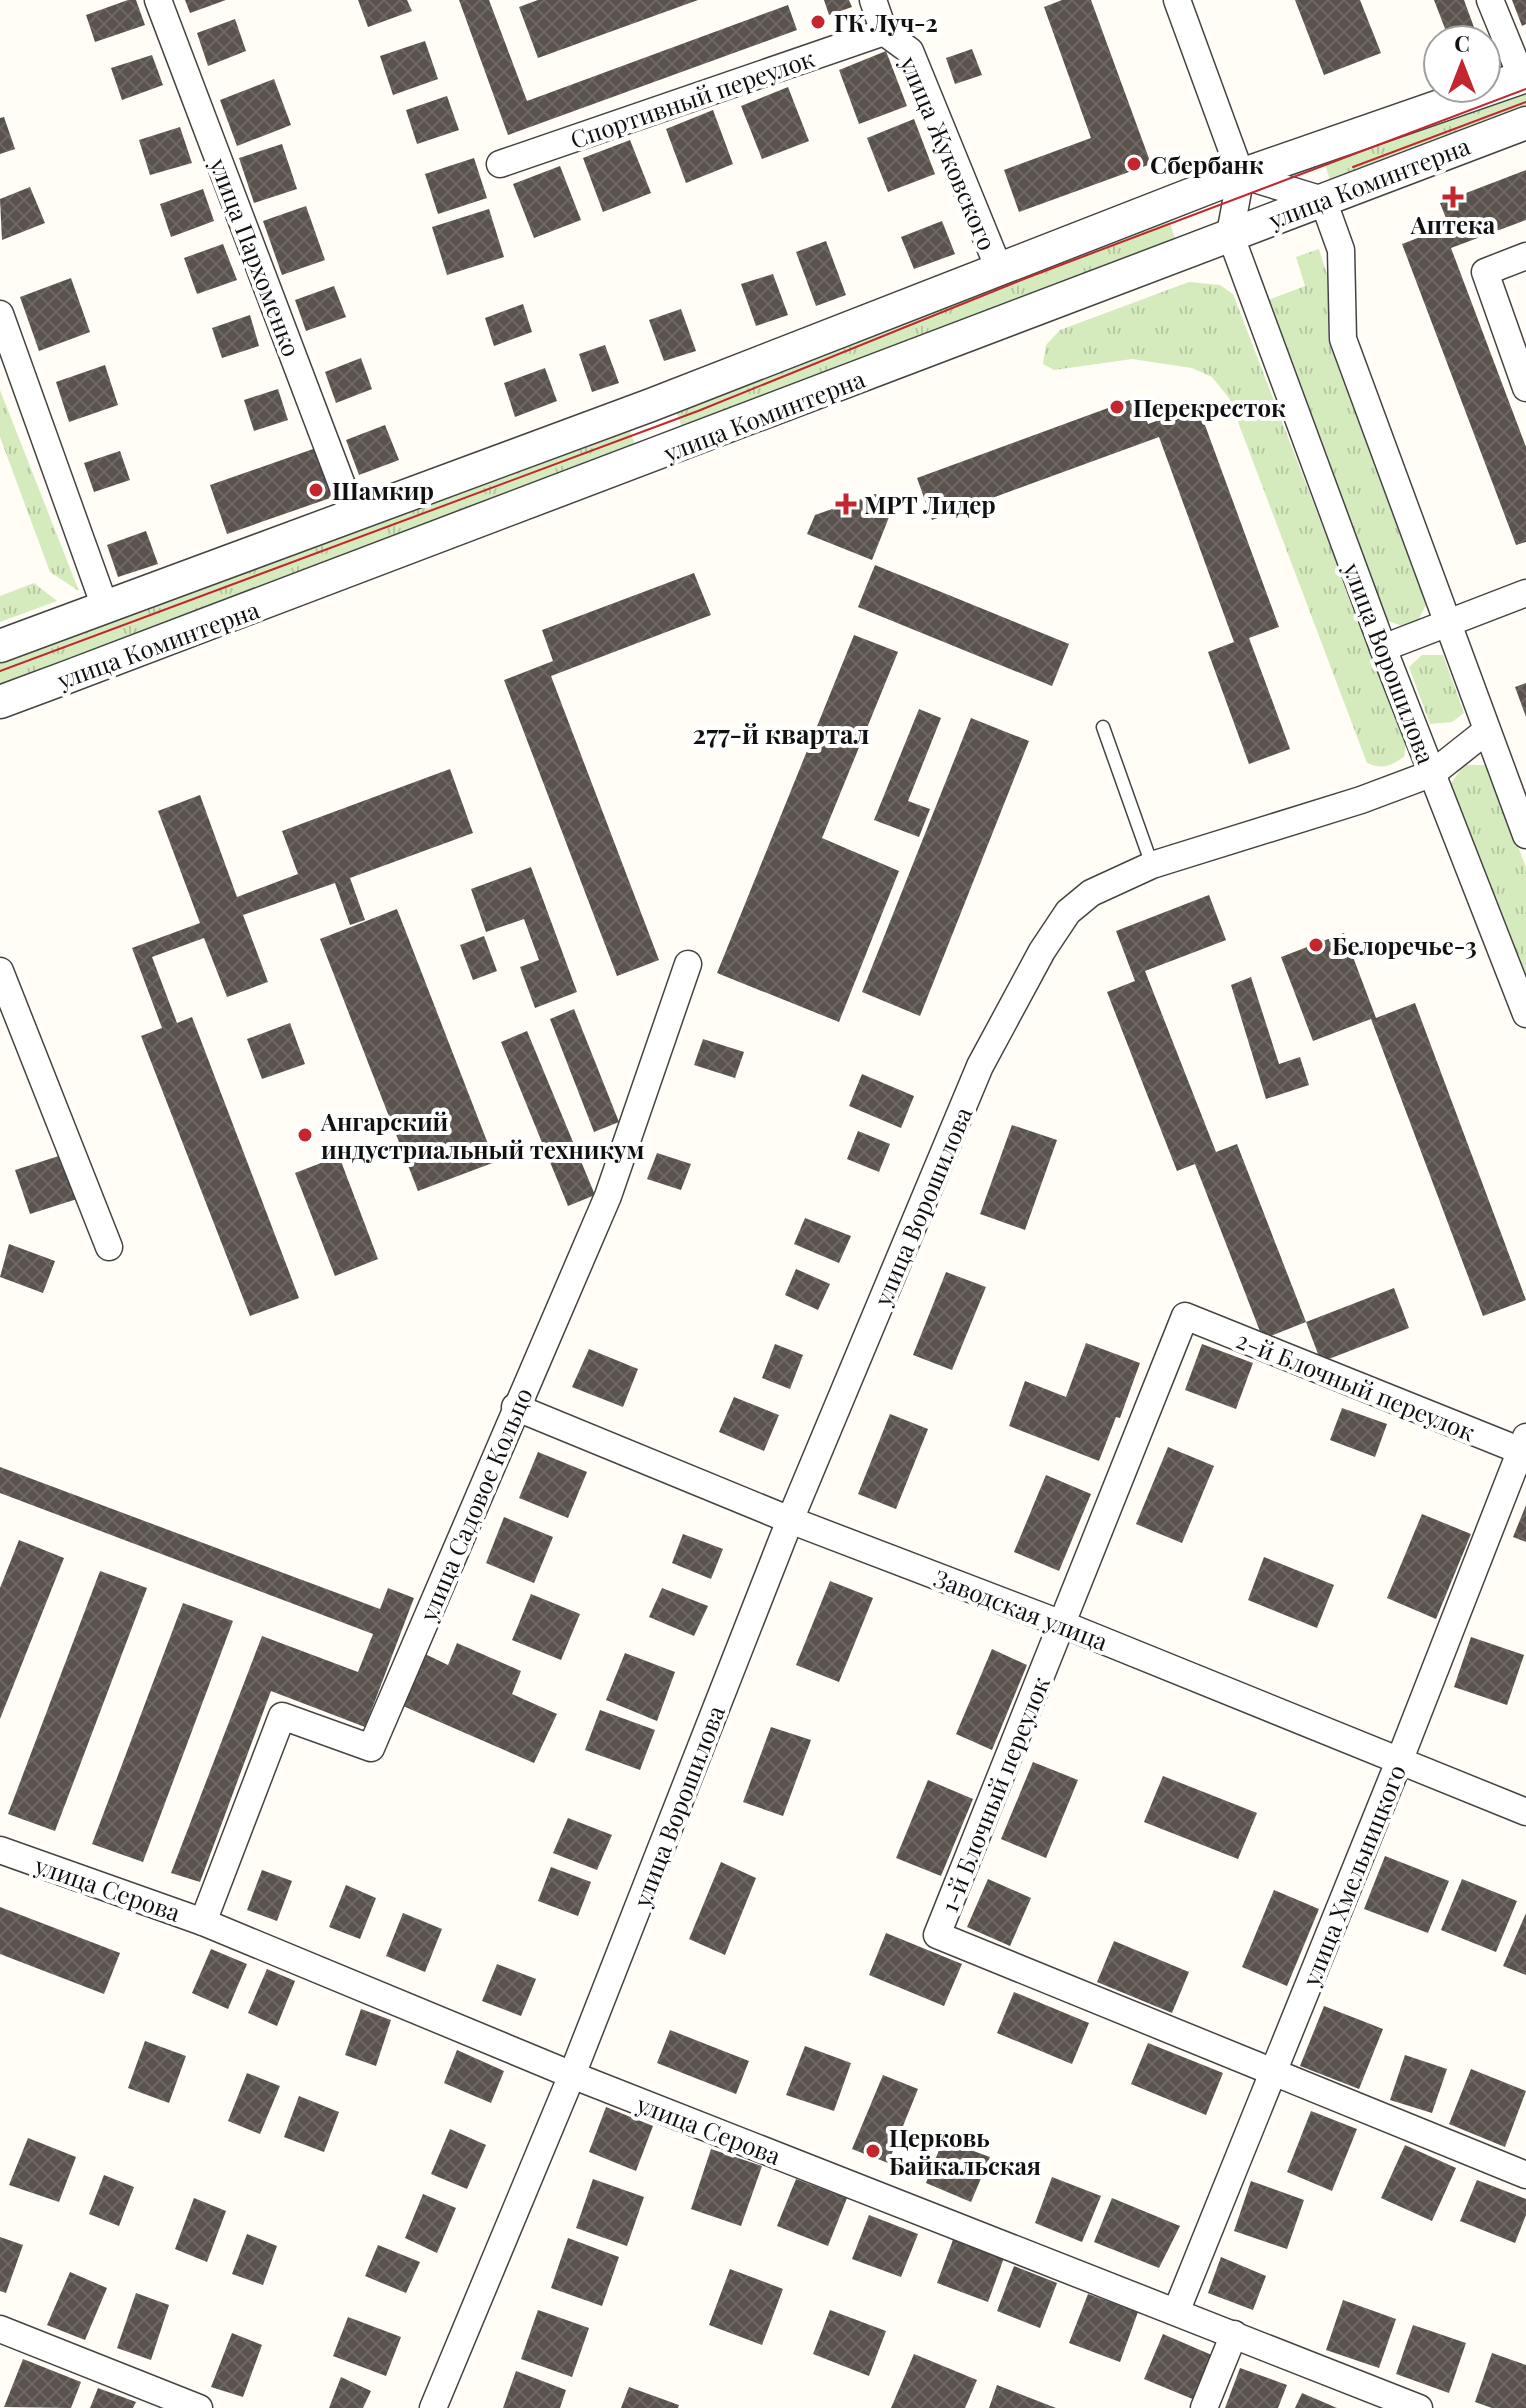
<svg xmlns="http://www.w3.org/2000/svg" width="1526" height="2408" font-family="'Playfair Display',serif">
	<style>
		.grass { fill: url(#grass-tufts) }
		.building { fill: url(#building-cross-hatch) }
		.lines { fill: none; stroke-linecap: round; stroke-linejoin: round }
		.service-casing { stroke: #444; stroke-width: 15 }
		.minor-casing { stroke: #444; stroke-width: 29 }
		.tertiary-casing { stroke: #444; stroke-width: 35 }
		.service { stroke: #fff; stroke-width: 12 }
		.minor { stroke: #fff; stroke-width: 26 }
		.tertiary { stroke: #fff; stroke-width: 32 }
		.tram { stroke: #c4262e; stroke-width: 2 }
		.poi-dot { fill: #c4262e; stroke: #fff; stroke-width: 3 }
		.labels { text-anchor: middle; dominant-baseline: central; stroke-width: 8; stroke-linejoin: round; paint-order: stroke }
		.poi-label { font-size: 24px; font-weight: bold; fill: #111; stroke: #fff; text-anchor: start }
		.street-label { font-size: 24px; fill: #111; stroke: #fff }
		.neighbourhood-label { font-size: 26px; font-weight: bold; fill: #111; stroke: #fff }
	</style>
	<defs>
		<pattern id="grass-tufts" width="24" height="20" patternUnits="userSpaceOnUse" patternTransform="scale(2)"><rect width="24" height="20" fill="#d5ebbd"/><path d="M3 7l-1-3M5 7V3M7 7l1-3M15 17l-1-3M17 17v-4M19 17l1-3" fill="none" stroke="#b6c8a1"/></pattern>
		<pattern id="building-cross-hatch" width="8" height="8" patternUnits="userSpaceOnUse" patternTransform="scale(2)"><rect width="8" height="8" fill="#5a524d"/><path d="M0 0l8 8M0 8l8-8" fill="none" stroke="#6d6662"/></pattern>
	</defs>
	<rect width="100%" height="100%" fill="#fffdf5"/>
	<g class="grass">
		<path d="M1526,83V112L1332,186L1323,159Z"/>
		<path d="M1168,218L1177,244L684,434L675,408Z"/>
		<path d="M1319,249L1330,284L1328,340L1426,605L1413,630L1383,619L1268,300L1305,286L1296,257Z"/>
		<path d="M1189,282L1220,285L1233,294L1406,744L1404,757C1390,766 1383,770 1367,763L1229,398L1212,377L1192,368L1132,359L1054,370L1043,364L1046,345L1060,330Z"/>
		<path d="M0,390L79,591L50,572L0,437Z"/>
		<path d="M628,425L637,451L0,695V662Z"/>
		<path d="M34,583L57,601L0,622V596Z"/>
		<path d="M1422,655H1443L1464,713L1452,722L1430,724L1409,667Z"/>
		<path d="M1464,765H1486L1526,867V980L1451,783Z"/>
	</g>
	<g class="building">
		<path d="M128,0H136L145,25L95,42L86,15Z"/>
		<path d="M185,0H226L190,13Z"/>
		<path d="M358,0H407L412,11L368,27Z"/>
		<path d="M459,0H489L527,101L788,5L797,30L508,135Z"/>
		<path d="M538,0H698L538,58L519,7Z"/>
		<path d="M824,0H849L852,7L829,15Z"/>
		<path d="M1062,0H1091L1151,164L1019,212L1004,170L1091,138L1044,7Z"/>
		<path d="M1295,0H1360L1381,53L1324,75Z"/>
		<path d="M1434,0H1464L1475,30L1449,39Z"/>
		<path d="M1512,0H1526V24L1522,26Z"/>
		<path d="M235,19L246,51L208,66L197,33Z"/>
		<path d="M425,41L438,79L393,95L380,56Z"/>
		<path d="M972,49L982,75L955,84L946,58Z"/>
		<path d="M886,51L907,106L859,124L839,70Z"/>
		<path d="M152,55L163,85L122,100L111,68Z"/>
		<path d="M274,79L291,125L237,146L220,100Z"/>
		<path d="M788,87L809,141L762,159L741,106Z"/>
		<path d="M447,96L459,130L417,144L406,110Z"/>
		<path d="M713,110L733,164L686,183L666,129Z"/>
		<path d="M4,117L15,149L0,154V118Z"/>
		<path d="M914,119L935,174L888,192L867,138Z"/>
		<path d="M180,127L192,163L150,175L139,140Z"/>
		<path d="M630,140L651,193L603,212L583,158Z"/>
		<path d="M282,144L297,189L254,203L239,158Z"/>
		<path d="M474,158L487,198L438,214L425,174Z"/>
		<path d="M560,166L581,220L534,238L513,184Z"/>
		<path d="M1526,170V220L1451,248L1526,447V542L1516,545L1402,244L1449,226L1440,203Z"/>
		<path d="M30,187L45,223L2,240L0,199Z"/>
		<path d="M203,189L214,221L171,237L160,204Z"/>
		<path d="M306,206L325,260L282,275L263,221Z"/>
		<path d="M489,209L504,257L447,275L432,227Z"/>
		<path d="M942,221L955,254L914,269L901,237Z"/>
		<path d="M826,241L846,295L816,306L796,252Z"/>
		<path d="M223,244L237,280L197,294L184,258Z"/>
		<path d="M773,274L788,315L756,326L741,284Z"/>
		<path d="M71,278L90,332L39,351L20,297Z"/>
		<path d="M334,286L346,317L306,331L295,300Z"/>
		<path d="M523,304L532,332L494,346L485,318Z"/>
		<path d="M681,309L696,351L664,361L649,320Z"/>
		<path d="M250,315L259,346L222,358L212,328Z"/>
		<path d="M605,345L619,383L592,392L579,354Z"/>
		<path d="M361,358L372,389L336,403L325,372Z"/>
		<path d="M105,365L118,405L69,422L56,382Z"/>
		<path d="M545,368L557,401L515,417L504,383Z"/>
		<path d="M278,389L288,420L254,431L244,400Z"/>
		<path d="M1138,397L1148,424L1198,406L1279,627L1249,638L1290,749L1249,764L1208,652L1234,642L1159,437L932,520L917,478Z"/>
		<path d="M385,425L399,460L359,475L346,440Z"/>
		<path d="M316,448L333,497L227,534L210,485Z"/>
		<path d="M120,451L130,480L94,492L84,463Z"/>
		<path d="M875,494L895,502L872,560L807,534L815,515Z"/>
		<path d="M146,531L158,564L118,577L107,545Z"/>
		<path d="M875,565L1069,644L1052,686L858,607Z"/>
		<path d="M694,573L711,615L551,676L659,960L617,976L504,680L553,661L542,630Z"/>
		<path d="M854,635L898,652L822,838L899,871L839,1022L717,973Z"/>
		<path d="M1526,683V717L1515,687Z"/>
		<path d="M919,709L941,718L908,801L930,809L919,837L874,820Z"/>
		<path d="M971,718L1029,741L920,1016L862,992Z"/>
		<path d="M450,769L473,833L350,878L365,920L350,925L335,883L243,915L268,982L227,997L204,938L152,957L177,1023L192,1017L299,1298L250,1316L141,1036L162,1028L132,948L200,923L158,811L200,795L237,897L298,874L282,831Z"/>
		<path d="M531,867L577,992L535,1008L520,967L539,960L524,919L486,932L471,889Z"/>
		<path d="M1209,895L1226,940L1145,971L1216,1152L1237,1144L1306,1322L1263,1339L1195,1164L1177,1171L1107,992L1135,981L1116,931Z"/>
		<path d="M397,909L495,1162L418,1191L320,939Z"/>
		<path d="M1344,933L1376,1018L1415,1003L1526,1300L1483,1316L1371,1019L1313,1041L1281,957Z"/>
		<path d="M484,936L497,971L473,980L460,945Z"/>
		<path d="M1251,977L1279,1064L1300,1057L1309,1085L1266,1099L1231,985Z"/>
		<path d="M574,1009L619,1122L594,1132L550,1019Z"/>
		<path d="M290,1023L305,1064L262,1079L247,1039Z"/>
		<path d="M527,1031L595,1195L568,1206L501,1042Z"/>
		<path d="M703,1039L744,1052L735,1078L694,1065Z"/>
		<path d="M862,1074L914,1096L901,1128L849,1106Z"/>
		<path d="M1012,1125L1057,1140L1025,1230L980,1214Z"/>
		<path d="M858,1131L890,1144L879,1172L847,1159Z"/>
		<path d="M657,1153L691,1164L681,1190L647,1179Z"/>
		<path d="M62,1155L77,1199L30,1214L15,1170Z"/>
		<path d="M339,1156L378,1259L335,1276L295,1173Z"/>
		<path d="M805,1218L851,1236L839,1263L794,1244Z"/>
		<path d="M9,1244L55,1261L43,1293L0,1277Z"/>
		<path d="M796,1269L830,1284L818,1310L785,1295Z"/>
		<path d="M946,1272L986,1287L952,1370L913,1355Z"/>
		<path d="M1394,1288L1409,1328L1321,1362L1306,1322Z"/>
		<path d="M1086,1343L1140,1363L1120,1418L1116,1417L1099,1461L1009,1426L1025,1381L1066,1397Z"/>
		<path d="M775,1344L803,1355L790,1389L762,1378Z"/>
		<path d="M1202,1344L1253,1363L1236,1409L1185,1390Z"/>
		<path d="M589,1349L638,1369L623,1407L572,1387Z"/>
		<path d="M734,1397L779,1415L764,1451L719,1432Z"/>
		<path d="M1342,1408L1387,1424L1375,1457L1330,1440Z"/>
		<path d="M890,1414L928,1429L896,1509L858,1494Z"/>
		<path d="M1168,1447L1214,1466L1182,1543L1136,1524Z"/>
		<path d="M538,1452L587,1472L568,1518L519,1498Z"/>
		<path d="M0,1467L380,1609L388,1588L414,1598L365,1727L271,1691L200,1882L171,1873L262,1636L358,1672L373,1634L0,1493Z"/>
		<path d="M1046,1475L1091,1494L1059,1571L1014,1552Z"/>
		<path d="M1526,1505V1542L1513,1537Z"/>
		<path d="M1422,1514L1471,1534L1436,1619L1387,1598Z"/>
		<path d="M504,1517L553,1537L534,1583L486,1563Z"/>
		<path d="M683,1534L723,1549L711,1579L672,1563Z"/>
		<path d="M19,1540L64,1558L0,1719V1588Z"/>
		<path d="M1264,1557L1334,1585L1317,1628L1248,1600Z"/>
		<path d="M100,1571L147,1588L55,1831L8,1814Z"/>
		<path d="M830,1581L873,1598L839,1682L796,1665Z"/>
		<path d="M662,1588L708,1606L694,1636L649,1617Z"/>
		<path d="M531,1594L580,1614L561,1660L512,1640Z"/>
		<path d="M183,1603L233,1621L143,1862L92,1844Z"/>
		<path d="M1471,1637L1524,1655L1507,1705L1454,1687Z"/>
		<path d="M457,1643L521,1671L512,1694L557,1714L534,1763L403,1706L425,1654L448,1665Z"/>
		<path d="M992,1649L1027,1665L992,1750L956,1734Z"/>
		<path d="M625,1653L675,1672L657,1721L606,1700Z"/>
		<path d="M600,1710L655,1730L640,1770L585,1750Z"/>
		<path d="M771,1727L811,1740L783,1816L743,1802Z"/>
		<path d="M1033,1762L1078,1780L1046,1858L1001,1839Z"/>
		<path d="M1163,1776L1257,1813L1238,1859L1144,1822Z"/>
		<path d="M928,1780L973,1799L941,1876L896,1858Z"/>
		<path d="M568,1818L612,1835L597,1870L553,1853Z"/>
		<path d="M1385,1856L1449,1881L1428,1933L1364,1909Z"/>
		<path d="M721,1862L756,1878L725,1955L689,1939Z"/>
		<path d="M551,1867L591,1882L578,1916L538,1901Z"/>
		<path d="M262,1870L292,1881L277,1921L247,1910Z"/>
		<path d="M988,1879L1031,1898L1010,1946L967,1927Z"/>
		<path d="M1462,1879L1517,1901L1496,1952L1441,1930Z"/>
		<path d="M346,1885L376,1898L360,1939L329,1927Z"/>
		<path d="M1274,1890L1319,1909L1287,1986L1242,1967Z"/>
		<path d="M0,1907L120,1953L104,1994L0,1954Z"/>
		<path d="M403,1913L442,1929L425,1972L386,1956Z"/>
		<path d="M1526,1913V1975L1503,1966Z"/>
		<path d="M886,1933L962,1964L944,2006L869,1975Z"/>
		<path d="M1114,1941L1189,1972L1172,2013L1097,1982Z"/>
		<path d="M211,1949L247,1964L228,2009L192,1993Z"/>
		<path d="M497,1964L536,1979L521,2016L482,2001Z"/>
		<path d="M267,1969L295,1981L277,2026L248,2013Z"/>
		<path d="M1014,1992L1089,2023L1072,2064L997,2033Z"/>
		<path d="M1324,2006L1383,2029L1359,2089L1300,2066Z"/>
		<path d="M361,2009L391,2020L376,2066L345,2055Z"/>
		<path d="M670,2030L749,2061L736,2094L657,2063Z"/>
		<path d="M145,2041L186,2056L169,2103L128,2088Z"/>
		<path d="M1148,2043L1223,2073L1206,2115L1131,2084Z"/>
		<path d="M805,2046L851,2063L834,2111L786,2095Z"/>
		<path d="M457,2050L504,2071L491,2103L444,2083Z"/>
		<path d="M1405,2055L1447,2069L1432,2113L1390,2100Z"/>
		<path d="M1471,2069L1526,2091L1505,2147L1449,2124Z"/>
		<path d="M247,2073L280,2086L260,2134L228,2121Z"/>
		<path d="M883,2075L918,2089L888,2163L852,2149Z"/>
		<path d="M299,2096L339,2112L324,2152L284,2137Z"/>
		<path d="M606,2107L653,2126L636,2171L589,2152Z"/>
		<path d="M1311,2111L1357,2129L1332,2191L1287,2172Z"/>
		<path d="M450,2129L486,2145L467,2189L431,2174Z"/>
		<path d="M28,2138L76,2157L59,2202L9,2185Z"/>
		<path d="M943,2140L990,2157L971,2202L926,2183Z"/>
		<path d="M1405,2145L1456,2168L1432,2221L1381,2198Z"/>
		<path d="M711,2149L762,2166L741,2226L691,2209Z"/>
		<path d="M104,2175L134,2187L119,2226L89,2214Z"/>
		<path d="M1052,2177L1101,2196L1082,2242L1035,2223Z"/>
		<path d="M593,2179L644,2197L627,2246L576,2228Z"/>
		<path d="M796,2179L847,2198L828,2246L777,2226Z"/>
		<path d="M1477,2180L1526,2199V2215L1515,2243L1460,2221Z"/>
		<path d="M1251,2181L1304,2200L1287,2249L1234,2231Z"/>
		<path d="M423,2194L456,2208L437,2253L405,2238Z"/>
		<path d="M194,2198L226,2211L207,2262L175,2249Z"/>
		<path d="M1112,2198L1180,2226L1159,2268L1094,2242Z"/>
		<path d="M869,2215L918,2234L901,2277L852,2259Z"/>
		<path d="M247,2234L277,2246L263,2285L232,2274Z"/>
		<path d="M0,2237L23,2245L6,2293L0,2291Z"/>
		<path d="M954,2237L1005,2255L988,2302L937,2283Z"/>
		<path d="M568,2238L619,2257L602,2306L551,2288Z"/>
		<path d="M378,2245L420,2262L406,2293L365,2276Z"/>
		<path d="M1221,2257L1266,2276L1253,2310L1208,2293Z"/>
		<path d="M1014,2266L1057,2283L1040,2328L997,2311Z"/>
		<path d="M730,2269L783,2289L762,2345L709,2325Z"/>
		<path d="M70,2272L107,2288L85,2340L47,2325Z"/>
		<path d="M136,2293L169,2305L151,2360L117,2348Z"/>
		<path d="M1088,2294L1138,2312L1120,2362L1069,2343Z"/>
		<path d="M1343,2300L1396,2319L1379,2368L1326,2350Z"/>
		<path d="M538,2310L589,2328L572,2377L521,2359Z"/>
		<path d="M830,2310L886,2331L869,2376L813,2354Z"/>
		<path d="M348,2317L401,2337L386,2376L333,2356Z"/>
		<path d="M1413,2325L1466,2343L1449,2393L1396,2374Z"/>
		<path d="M232,2333L262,2345L243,2397L211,2387Z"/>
		<path d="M1163,2334L1214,2356L1195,2400L1144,2379Z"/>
		<path d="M1492,2353L1526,2365V2408H1492L1475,2402Z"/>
		<path d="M914,2354L977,2380L965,2408H891Z"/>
		<path d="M23,2359L81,2382L71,2408L4,2407Z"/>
		<path d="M1240,2368L1287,2385L1278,2408H1225Z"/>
		<path d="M516,2371L566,2390L560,2408H503Z"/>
		<path d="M341,2377L371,2391L363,2408H329Z"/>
		<path d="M997,2385L1056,2408H989Z"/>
		<path d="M629,2387L679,2405L678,2408H621Z"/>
		<path d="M98,2388L136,2402L133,2408H90Z"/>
		<path d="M1302,2393L1337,2408H1295Z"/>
	</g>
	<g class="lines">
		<g class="service-casing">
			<path id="service" d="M1103,727L1152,865"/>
		</g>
		<g class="minor-casing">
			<g id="minor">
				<path d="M158,0L353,514"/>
				<path d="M873,0L884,32L910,51L999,269"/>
				<path d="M1177,0L1241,175"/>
				<path d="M1490,0L1522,78"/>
				<path d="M500,164L884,32"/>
				<path d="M1241,175L1230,234L1383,648L1526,1014"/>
				<path d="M1241,175L1323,200L1341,250L1343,339L1526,835"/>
				<path d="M1526,256L1485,272L1526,388"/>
				<path d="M0,314L105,607"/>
				<path d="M1383,648L1526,593"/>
				<path d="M0,971L109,1247"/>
				<path d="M515,1407L790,1520L1062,1624L1526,1812"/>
				<path d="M1526,1453L1185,1316L937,1935L1526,2175"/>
				<path d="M0,1850L203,1922L572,2075L1419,2408"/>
				<path d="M203,1922L282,1716L371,1748L608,1196L688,964"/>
				<path d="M1176,2312L1400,1759L1526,1437"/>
				<path d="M0,2329L199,2408"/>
				<path d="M433,2408L572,2075L790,1520L980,1066L1042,951L1068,912L1091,893L1152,865L1361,800L1433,773L1486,731"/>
				<path d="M1204,2408L1234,2334"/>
			</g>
		</g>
		<g class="tertiary-casing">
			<g id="tertiary">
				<path d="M0,646L651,405L1241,175L1526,76"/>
				<path d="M0,702C510,513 1017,316 1526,123"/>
			</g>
		</g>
		<use href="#service" class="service"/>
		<use href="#minor" class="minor"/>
		<use href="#tertiary" class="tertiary"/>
		<g class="tram">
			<path d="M1353,167L1526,102"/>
			<path d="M0,671L698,411L1029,277L1526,89"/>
		</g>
	</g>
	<g class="poi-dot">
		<circle cx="818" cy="22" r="8"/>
		<circle cx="1134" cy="164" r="8"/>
		<path d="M1449 185h8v8h8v8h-8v8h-8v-8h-8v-8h8z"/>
		<circle cx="1117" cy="407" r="8"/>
		<circle cx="316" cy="490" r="8"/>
		<path d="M842 492h8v8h8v8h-8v8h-8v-8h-8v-8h8z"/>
		<circle cx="1316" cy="945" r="8"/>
		<circle cx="305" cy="1135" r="8"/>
		<circle cx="873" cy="2151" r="8"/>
	</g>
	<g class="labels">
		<g class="poi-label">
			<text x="834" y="22">ГК Луч-2</text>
			<text x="1150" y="164">Сбербанк</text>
			<text x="1453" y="224" text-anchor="middle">Аптека</text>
			<text x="1133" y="407">Перекресток</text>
			<text x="332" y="490">Шамкир</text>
			<text x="864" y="504">МРТ Лидер</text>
			<text x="1332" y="945">Белоречье-3</text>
			<text x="321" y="1121">Ангарский<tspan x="321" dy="28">индустриальный техникум</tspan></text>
			<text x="889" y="2137">Церковь<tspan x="889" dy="28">Байкальская</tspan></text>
		</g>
		<g class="street-label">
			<text transform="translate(692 98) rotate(-19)">Спортивный переулок</text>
			<text transform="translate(949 153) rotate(67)">улица Жуковского</text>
			<text transform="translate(1369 182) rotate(-21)">улица Коминтерна</text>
			<text transform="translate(256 257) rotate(69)">улица Пархоменко</text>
			<text transform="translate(764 415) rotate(-21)">улица Коминтерна</text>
			<text transform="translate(158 644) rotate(-20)">улица Коминтерна</text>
			<text transform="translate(1390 663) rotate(69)">улица Ворошилова</text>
			<text transform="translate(922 1206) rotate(-67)">улица Ворошилова</text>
			<text transform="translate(1356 1385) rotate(22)">2-й Блочный переулок</text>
			<text transform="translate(475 1504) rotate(-67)">улица Садовое Кольцо</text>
			<text transform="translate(1021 1609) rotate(21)">Заводская улица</text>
			<text transform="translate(994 1794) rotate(-68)">1-й Блочный переулок</text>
			<text transform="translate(678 1806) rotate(-69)">улица Ворошилова</text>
			<text transform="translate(1353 1875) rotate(-68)">улица Хмельницкого</text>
			<text transform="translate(108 1888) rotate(19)">улица Серова</text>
			<text transform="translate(709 2129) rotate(21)">улица Серова</text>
		</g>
		<g class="neighbourhood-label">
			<text x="781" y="733">277-й квартал</text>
		</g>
	</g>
	<g transform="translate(1462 64)"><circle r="38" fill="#ffffff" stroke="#a0a0a0" stroke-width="2"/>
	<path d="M0-6L14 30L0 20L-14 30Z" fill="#c4262e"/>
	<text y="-12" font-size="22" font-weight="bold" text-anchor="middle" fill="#111111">С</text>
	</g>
</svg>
